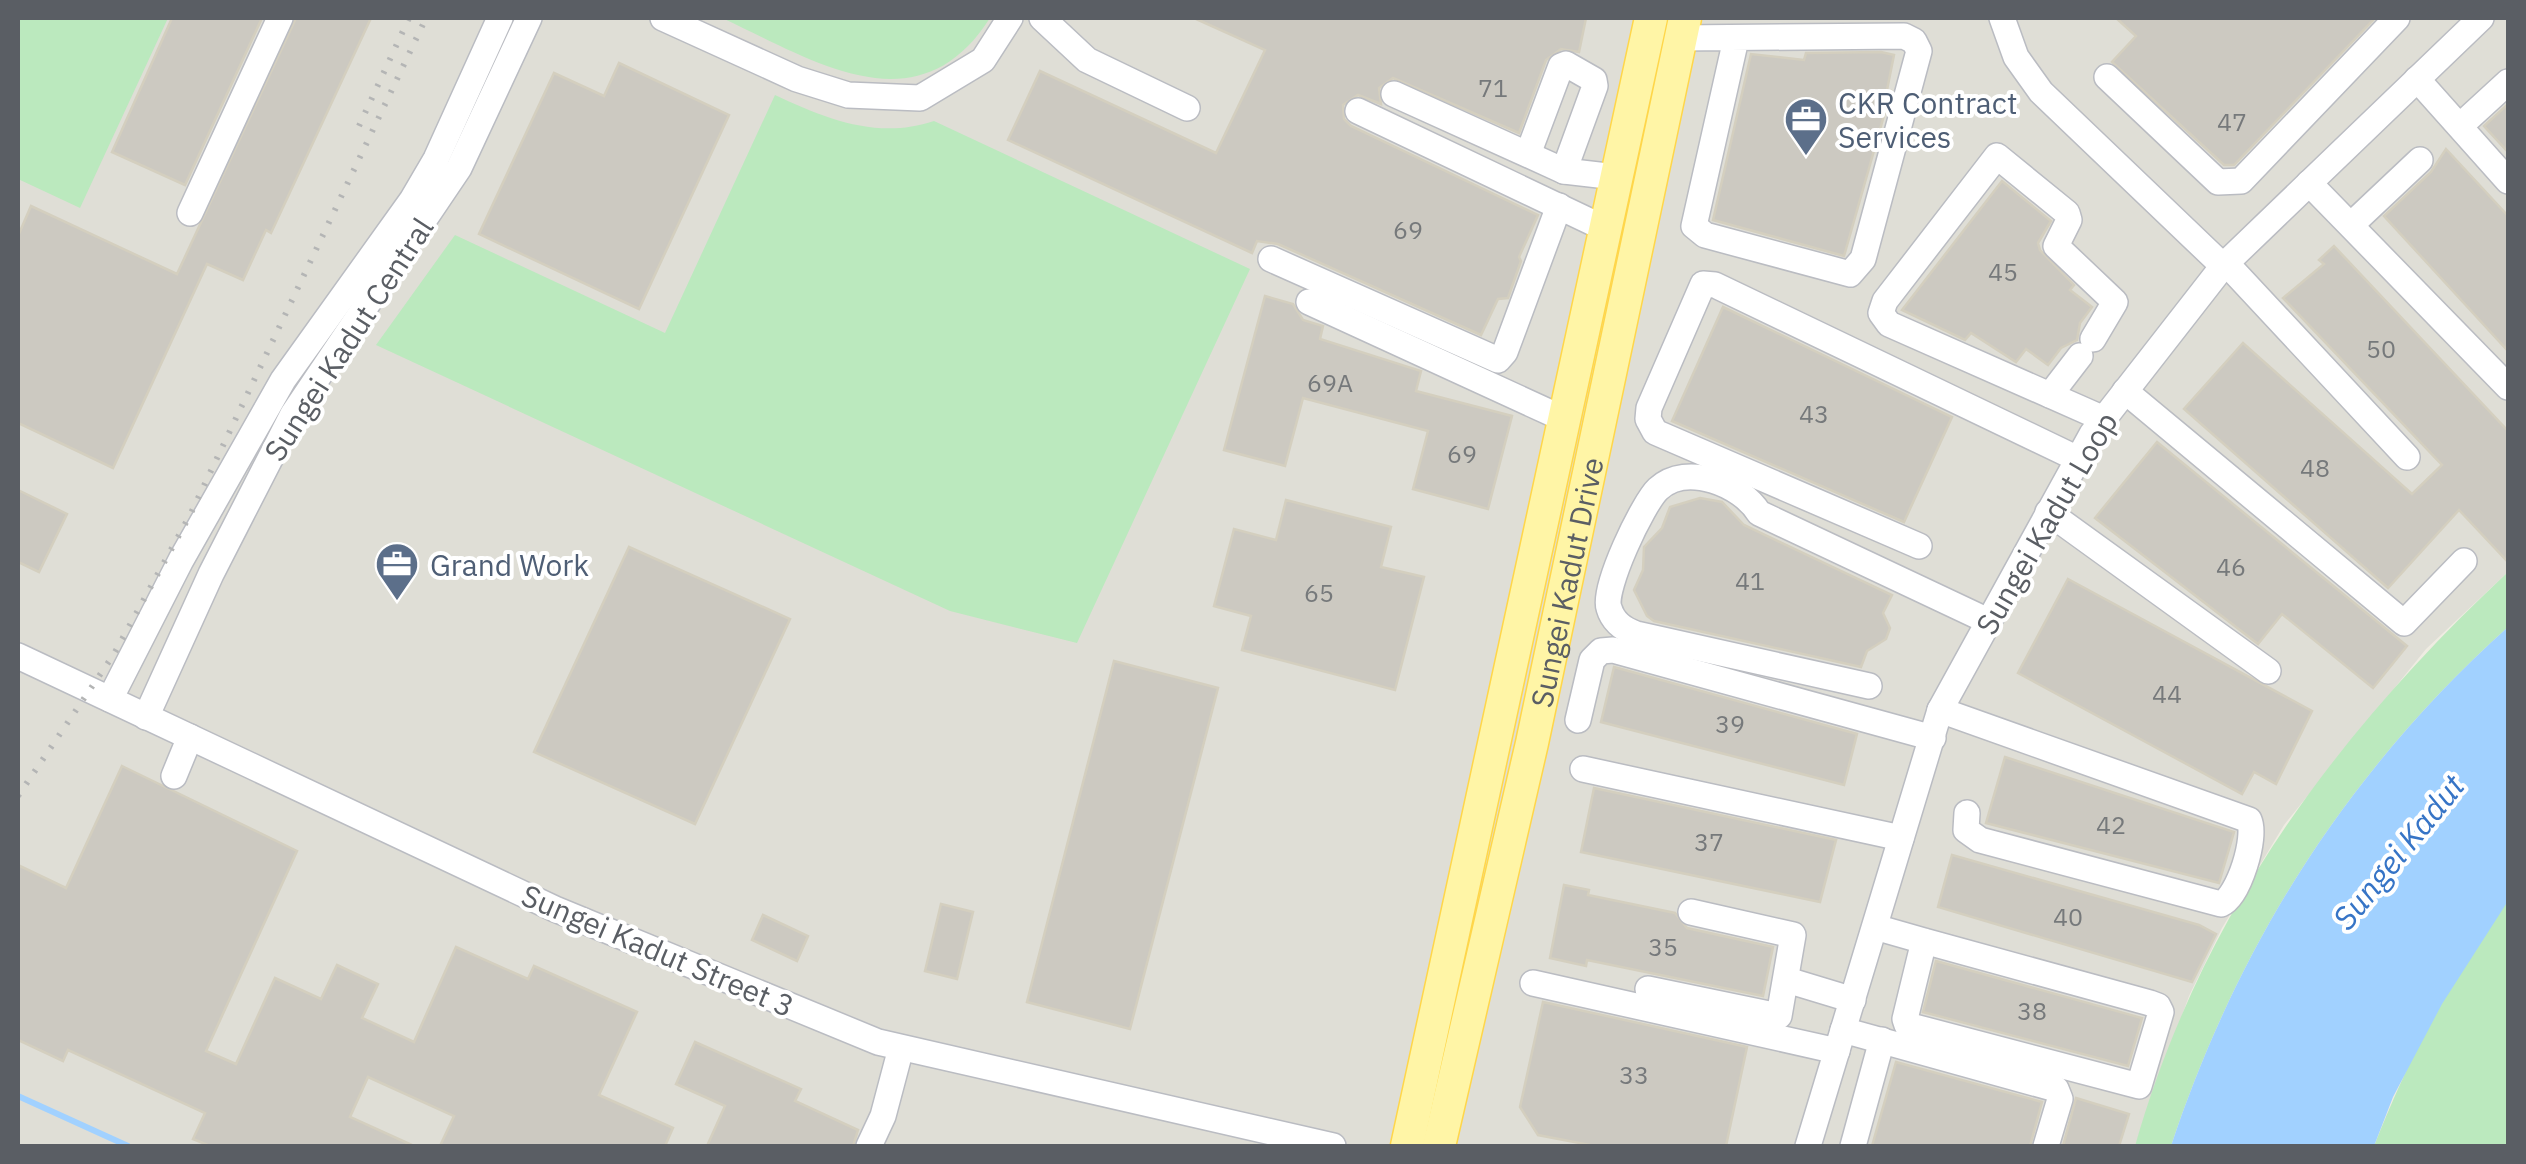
<svg xmlns="http://www.w3.org/2000/svg" width="2526" height="1164" font-family="'IBM Plex Sans',sans-serif">
	<style>
		.industrial { fill: #dfded6 }
		.green { fill: #bbe9be }
		.water { fill: #a1d1ff }
		.lines { fill: none; stroke-linecap: round; stroke-linejoin: round }
		.stream { stroke: #a1d1ff; stroke-width: 6 }
		.building { fill: #ccc9c1; stroke: #d4cfbf; stroke-width: 2.5 }
		.minor-casing { stroke: #babcc2; stroke-width: 28 }
		.major-casing { stroke: #ffd64a; stroke-width: 35 }
		.minor { stroke: #fff; stroke-width: 25 }
		.major { stroke: #fff5a6; stroke-width: 32 }
		.rail { stroke: #b4b5b5; stroke-width: 6; stroke-dasharray: 2.5 12; stroke-linecap: butt }
		.labels { text-anchor: middle; dominant-baseline: central; stroke-width: 8; stroke-linejoin: round; paint-order: stroke }
		.number-label { font-size: 25px; fill: #76797b }
		.service-label { font-size: 30px; fill: #4e5e75; stroke: #fff; text-anchor: start }
		.street-label { font-size: 30px; fill: #5a5e64; stroke: #fff }
		.water-label { font-size: 32px; font-style: italic; fill: #3674c6; stroke: #fff }
	</style>
	<rect width="100%" height="100%" fill="#efece2"/>
	<path class="industrial" d="M18,18H2508V572L2426,649L2284,825L2222,928L2189,996L2135,1146H18Z"/>
	<g class="green">
		<path d="M18,18H168L80,208L18,179Z"/>
		<path d="M722,18H990C918,131 813,60 722,18Z"/>
		<path d="M775,95C826,119 878,140 934,121L1250,269L1077,643L950,611L376,345L455,235L665,333Z"/>
		<path d="M2508,572V627C2348,771 2239,942 2171,1146H2135C2201,915 2335,734 2508,572Z"/>
		<path d="M2508,901V1146H2374C2404,1070 2455,962 2508,901Z"/>
	</g>
	<path class="water" d="M2508,627V901L2442,1004L2393,1097L2374,1146H2171C2239,942 2348,771 2508,627Z"/>
	<g class="lines">
		<path class="stream" d="M18,1096L128,1146"/>
	</g>
	<g class="building">
		<path d="M172,18H262L185,185L112,152Z"/>
		<path d="M296,18H371L271,233L266,230L243,280L207,264L113,468L18,423V236L31,206L177,274Z"/>
		<path d="M1194,18H1586L1579,52L1561,49L1546,60L1519,133L1393,78L1379,88L1381,104L1358,95L1343,105L1344,119L1351,126L1538,215L1519,257L1521,261L1508,298L1498,299L1481,335L1278,244L1257,241L1252,253L1008,140L1040,71L1216,153L1265,50Z"/>
		<path d="M2116,18H2375L2234,165H2224L2112,62L2136,36Z"/>
		<path d="M1881,52L1894,55L1887,90L1891,91L1844,256L1713,220L1751,54L1804,60L1806,53Z"/>
		<path d="M619,63L729,115L639,309L479,234L554,73L604,96Z"/>
		<path d="M2508,104V152L2484,126Z"/>
		<path d="M2446,149L2508,216V351L2384,216L2431,172Z"/>
		<path d="M2002,181L2051,221L2038,243L2040,250L2074,285L2070,290L2092,307L2080,323L2077,340L2061,348L2048,365L2026,349L2016,362L1971,333L1965,340L1902,310Z"/>
		<path d="M2334,246L2508,431V562L2459,510L2388,588L2184,409L2243,343L2412,494L2442,465L2283,298L2324,264L2319,260Z"/>
		<path d="M1265,296L1293,304L1303,320L1323,326L1320,339L1421,371L1416,391L1512,416L1488,509L1413,489L1428,431L1303,398L1285,466L1224,450Z"/>
		<path d="M1723,307L1952,417L1904,522L1672,421Z"/>
		<path d="M2157,442L2407,646L2373,688L2282,614L2258,644L2095,518Z"/>
		<path d="M18,490L67,514L39,572L18,562Z"/>
		<path d="M1700,498L1722,502L1744,525L1892,595L1883,613L1890,628L1886,639L1867,651L1861,667L1654,621L1647,616L1634,590L1643,570L1644,547L1662,528L1670,507Z"/>
		<path d="M1286,500L1391,527L1381,567L1424,577L1395,690L1242,650L1251,616L1214,606L1234,529L1276,540Z"/>
		<path d="M629,547L790,619L695,824L534,752Z"/>
		<path d="M2068,579L2312,711L2276,784L2254,772L2242,794L2018,673Z"/>
		<path d="M1114,661L1218,688L1130,1029L1027,1002Z"/>
		<path d="M1614,667L1857,734L1844,785L1601,722Z"/>
		<path d="M2005,757L2234,832L2219,883L1986,823Z"/>
		<path d="M122,766L297,851L206,1051L236,1064L275,978L321,999L337,965L378,984L362,1018L414,1042L456,947L528,979L534,966L637,1012L599,1095L673,1128L665,1146H440L454,1116L368,1077L350,1117L414,1146H210L193,1139L205,1113L68,1050L63,1061L18,1040V865L66,888Z"/>
		<path d="M1594,788L1836,840L1820,902L1581,852Z"/>
		<path d="M1952,855L2199,925L2216,934L2192,982L1938,907Z"/>
		<path d="M1564,885L1589,890L1588,895L1675,913L1687,928L1773,947L1763,996L1587,960L1586,966L1550,958Z"/>
		<path d="M941,904L973,912L957,979L925,971Z"/>
		<path d="M763,915L808,936L797,961L752,940Z"/>
		<path d="M1936,961L2142,1018L2128,1066L1923,1012Z"/>
		<path d="M1543,1002L1747,1047L1726,1146H1595L1538,1135L1520,1107Z"/>
		<path d="M695,1042L801,1089L795,1101L858,1130L853,1146H707L725,1106L676,1084Z"/>
		<path d="M1896,1062L2042,1102L2030,1146H1872Z"/>
		<path d="M2076,1098L2129,1114L2119,1146H2063Z"/>
	</g>
	<g class="lines">
		<g class="minor-casing">
			<g id="minor">
				<path d="M663,18L797,79L848,95L920,98L983,60L1010,18"/>
				<path d="M1042,18L1087,60L1187,108"/>
				<path d="M2002,18L2016,57L2041,92L2223,266"/>
				<path d="M1680,38L1904,36L1914,41L1919,51L1863,259L1850,274L1705,235L1694,226L1736,39"/>
				<path d="M2107,77L2218,182L2241,181L2397,18"/>
				<path d="M2417,79L2508,181"/>
				<path d="M1394,94L1564,171L1616,177"/>
				<path d="M1358,111L1606,229"/>
				<path d="M2460,126L2508,82"/>
				<path d="M1528,154L1561,66L1566,64L1594,80L1595,86L1564,171"/>
				<path d="M2309,183L2508,387"/>
				<path d="M190,213L280,18"/>
				<path d="M2351,225L2420,160"/>
				<path d="M1271,259L1498,360L1505,352L1559,206"/>
				<path d="M2226,263L2407,457"/>
				<path d="M1309,302L1564,419"/>
				<path d="M2093,339L2115,302L2056,246L2069,220L2067,213L1997,156L1885,301L1881,313L1889,324L2104,419"/>
				<path d="M2125,391L2404,623L2464,561"/>
				<path d="M2050,395L2080,356"/>
				<path d="M2048,512L2268,671"/>
				<path d="M1919,546L1655,432L1648,419L1649,408L1703,284L1715,285L2078,459"/>
				<path d="M18,656L555,909L878,1042L1333,1146"/>
				<path d="M1869,686L1636,634C1623,629 1613,622 1609,608C1602,589 1643,503 1658,489C1687,462 1742,485 1759,513L1988,621"/>
				<path d="M110,699L181,560L283,380L412,200L436,159L500,18"/>
				<path d="M1940,710L2249,820C2257,837 2239,896 2221,904L1980,840L1966,830L1967,813"/>
				<path d="M146,717L211,574L293,414L459,168L529,18"/>
				<path d="M1578,720L1592,660L1601,651L1613,650L1933,738"/>
				<path d="M1583,769L1901,838"/>
				<path d="M174,776L190,737"/>
				<path d="M1875,927L1924,941L2150,1003L2158,1006L2161,1012L2139,1086L1907,1025L1905,1019L1924,941"/>
				<path d="M1787,980L1853,1000"/>
				<path d="M1533,983L1837,1051"/>
				<path d="M1648,989L1779,1016L1793,935L1691,912"/>
				<path d="M1843,1030L2056,1089L2060,1099L2046,1146"/>
				<path d="M869,1146L883,1116L901,1048"/>
				<path d="M1808,1146L1940,710L2092,434L2223,266L2481,18"/>
				<path d="M1853,1146L1882,1040"/>
			</g>
		</g>
		<g class="major-casing">
			<g id="major">
				<path d="M1407,1146L1651,18"/>
				<path id="s1" d="M1439,1146L1532,743L1685,18"/>
			</g>
		</g>
		<use href="#minor" class="minor"/>
		<use href="#major" class="major"/>
		<g class="rail">
			<path d="M359,126L409,18"/>
			<path d="M18,796L114,654L190,515L426,18"/>
		</g>
	</g>
	<defs>
		<g id="office-pin" transform="scale(2.25)"><path d="M0 17L-7.5 6A9.5 9.5 0 1 1 7.5 6Z" fill="#5c6f8a" stroke="#fff"/><path d="M-6-3h4V-5.5h4V-3h4V5H-6ZM-1-4.5V-3h2v-1.5ZM-6 0V1H6V0Z" fill="#fff"/></g>
	</defs>
	<g fill-rule="evenodd">
		<use href="#office-pin" x="1806" y="119"/>
		<use href="#office-pin" x="397" y="564"/>
	</g>
	<g class="labels">
		<g class="number-label">
			<text x="1493" y="87">71</text>
			<text x="2232" y="121">47</text>
			<text x="1408" y="229">69</text>
			<text x="2003" y="271">45</text>
			<text x="2381" y="348">50</text>
			<text x="1330" y="382">69A</text>
			<text x="1814" y="413">43</text>
			<text x="1462" y="453">69</text>
			<text x="2315" y="467">48</text>
			<text x="2231" y="566">46</text>
			<text x="1750" y="580">41</text>
			<text x="1319" y="592">65</text>
			<text x="2167" y="693">44</text>
			<text x="1730" y="723">39</text>
			<text x="2111" y="824">42</text>
			<text x="1709" y="841">37</text>
			<text x="2068" y="916">40</text>
			<text x="1663" y="946">35</text>
			<text x="2032" y="1010">38</text>
			<text x="1634" y="1074">33</text>
		</g>
		<g class="service-label">
			<text x="1838" y="102">CKR Contract<tspan x="1838" dy="34">Services</tspan></text>
			<text x="430" y="564">Grand Work</text>
		</g>
		<g class="street-label">
			<text transform="translate(348 339) rotate(-57)">Sungei Kadut Central</text>
			<text transform="translate(2046 523) rotate(-60)">Sungei Kadut Loop</text>
			<text stroke="none"><textPath href="#s1" startOffset="578">Sungei Kadut Drive</textPath></text>
			<text transform="translate(658 950) rotate(23)">Sungei Kadut Street 3</text>
		</g>
		<g class="water-label">
			<text transform="translate(2398 852) rotate(-51)">Sungei Kadut</text>
		</g>
	</g>
	<rect width="2526" height="1164" fill="none" stroke="#5a5e64" stroke-width="40"/>
</svg>
